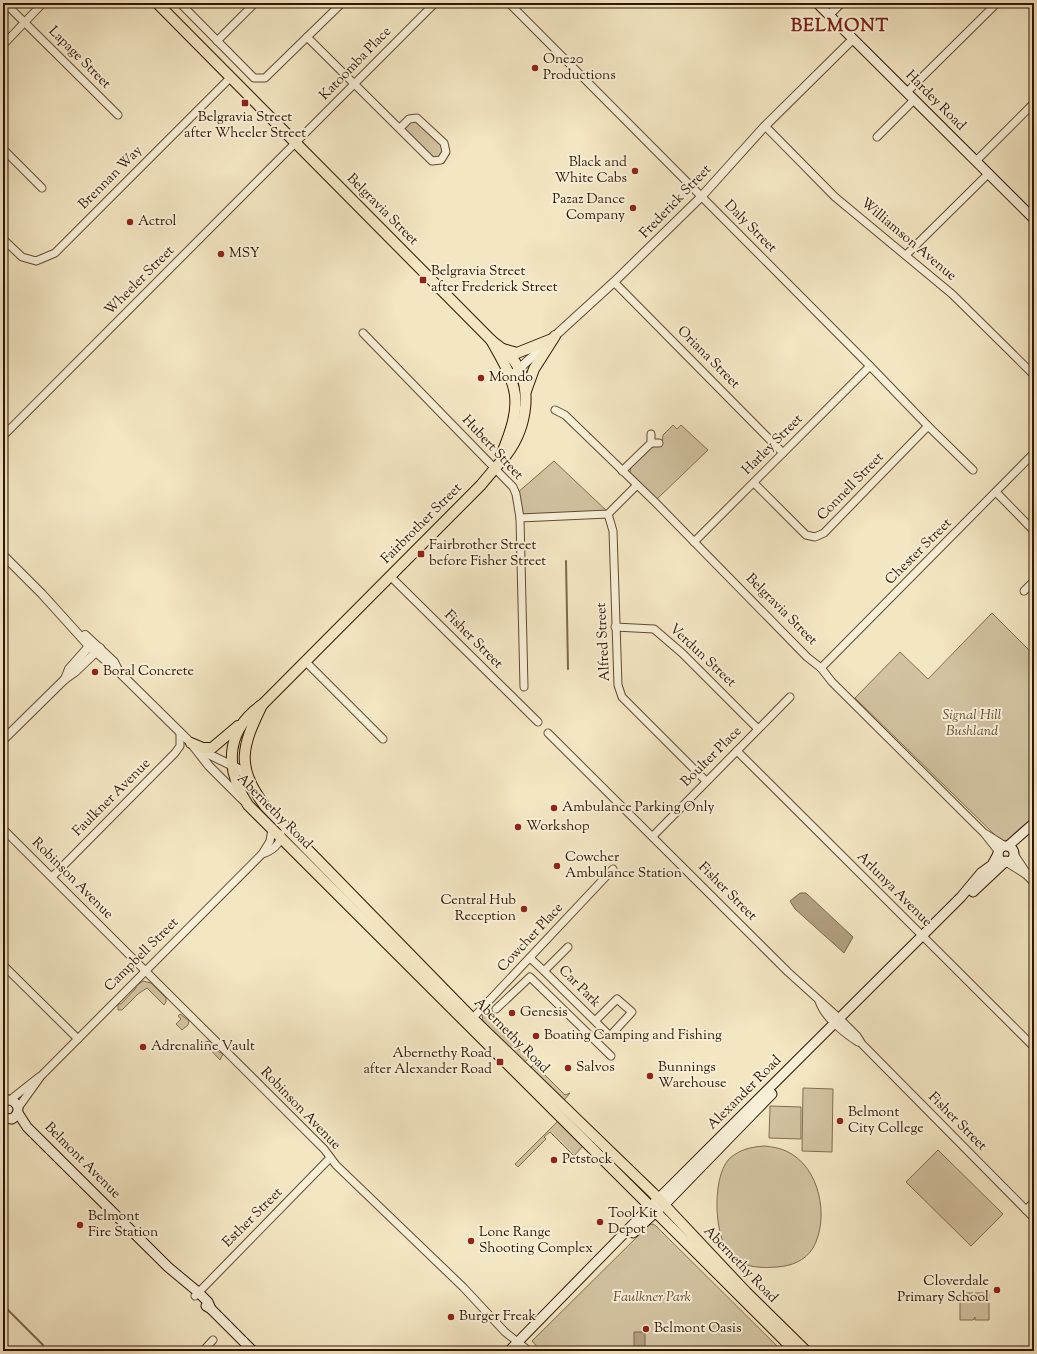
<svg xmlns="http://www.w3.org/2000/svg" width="1037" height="1354" font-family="'Sorts Mill Goudy',serif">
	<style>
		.green { fill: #d2c2a1; stroke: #826c50 }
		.water { fill: #b19f80; stroke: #7e684d }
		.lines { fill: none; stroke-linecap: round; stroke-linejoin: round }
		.stream { stroke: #7e684d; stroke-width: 2 }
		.minor-casing { stroke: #624930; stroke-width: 9 }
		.tertiary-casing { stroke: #624930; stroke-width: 10 }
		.secondary-casing { stroke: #311500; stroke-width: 11 }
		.primary-casing { stroke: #311500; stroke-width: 12 }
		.minor { stroke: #f7efd7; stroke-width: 7 }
		.tertiary { stroke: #f7efd7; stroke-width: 8 }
		.secondary { stroke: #f7efd7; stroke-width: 9 }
		.primary { stroke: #f3e6c2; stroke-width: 10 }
		.poi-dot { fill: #8f2418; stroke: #f7efd7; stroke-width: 1.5 }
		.labels { text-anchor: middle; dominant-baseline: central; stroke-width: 4; stroke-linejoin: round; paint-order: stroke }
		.street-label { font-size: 14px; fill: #311500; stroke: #f7efd7 }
		.poi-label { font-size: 14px; fill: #311500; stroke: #f7efd7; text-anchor: start }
		.park-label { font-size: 14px; font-style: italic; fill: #614930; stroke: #f7efd7 }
		.district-label { font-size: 18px; font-weight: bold; letter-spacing: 1px; fill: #7a1f14; stroke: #f7efd7 }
	</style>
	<rect width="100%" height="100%" fill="#f3e6c2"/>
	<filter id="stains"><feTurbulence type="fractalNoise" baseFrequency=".005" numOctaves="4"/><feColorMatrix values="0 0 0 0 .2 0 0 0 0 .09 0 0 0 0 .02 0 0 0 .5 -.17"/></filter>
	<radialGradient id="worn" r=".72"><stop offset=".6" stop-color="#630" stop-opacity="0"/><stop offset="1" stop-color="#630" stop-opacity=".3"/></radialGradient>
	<g class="green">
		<path d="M417,118L444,143L446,152L440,159L433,160L400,128Z"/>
		<path d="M673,425L677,429L681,425L708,450L657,499L630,472L631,466L651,446L662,445L663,435Z"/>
		<path d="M554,461L609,513L520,518L516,494Z"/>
		<path d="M992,613L1034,655V816L1009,841H1001L997,837L855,698L900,652L928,679Z"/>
		<path d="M143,981L151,983L166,998V1002L164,1005L147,988L138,994L122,1010H118V1004H121L136,988V986Z"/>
		<path d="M487,1007L493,1009L494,1017L491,1021L525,1055L529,1052L532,1055L525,1062L483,1022L482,1013Z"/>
		<path d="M180,1014L189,1021L188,1025L182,1030L176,1024L181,1019L178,1016Z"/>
		<path d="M210,1041C215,1047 212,1049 223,1054L220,1060L205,1044L200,1047L205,1042Z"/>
		<path d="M538,1061L539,1062L536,1066L565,1095L570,1093L564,1100L531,1069V1067Z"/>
		<path d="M803,1088L833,1089L832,1152L802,1151Z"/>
		<path d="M770,1106L801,1107V1139L769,1138Z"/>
		<path d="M558,1121L583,1146L574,1156L550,1132L544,1137L546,1139L518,1167L515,1164Z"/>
		<path d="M765,1146C772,1147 780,1148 786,1151C820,1166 830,1218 813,1248C805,1261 791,1266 777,1267C763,1268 748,1268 736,1260C713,1246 711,1178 729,1159C740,1149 751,1147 765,1146Z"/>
		<path d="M938,1150L1003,1214L971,1246L906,1182Z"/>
		<path d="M653,1224L656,1226L782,1351H541L532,1341L649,1225Z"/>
		<path d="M960,1293H973L974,1296L975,1293H989V1320H975V1317L973,1320H960Z"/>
	</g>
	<g class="water">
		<path d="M800,893H806L853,937L844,953L795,909L790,901Z"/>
		<path d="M634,1332H645V1350L647,1351H634Z"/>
	</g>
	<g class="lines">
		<g class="stream">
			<path d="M566,561L568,669"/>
			<path d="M3,1305L43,1345"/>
		</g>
		<g class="minor-casing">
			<g id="minor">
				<path d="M5,3L118,115"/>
				<path d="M180,3L254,78H265L342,3"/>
				<path d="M509,3L870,366L928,426L973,470"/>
				<path d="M307,37L432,161L441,160L446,152L444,143L417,118L409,119L400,128"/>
				<path d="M217,41L255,3"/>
				<path d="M3,45L43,3"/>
				<path d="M907,92L997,3"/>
				<path d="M765,126L835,197L952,294L1034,375"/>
				<path d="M877,137L914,100"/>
				<path d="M3,149L42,188"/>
				<path d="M976,161L1034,103"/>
				<path d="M3,239L22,257L36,261L55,253L230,78"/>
				<path d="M906,255L989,173"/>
				<path d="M614,282L783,453"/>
				<path d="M363,333L513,487L516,494L520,518L524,687"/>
				<path d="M555,410L565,415L656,503L807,657L821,668L832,682L984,833L999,852"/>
				<path d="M3,436L435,3"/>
				<path d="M651,443H659"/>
				<path d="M622,471L651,443V434"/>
				<path d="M754,483L806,535L815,537L824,533L928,426"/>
				<path d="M996,492L1034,531"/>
				<path d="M608,514L613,531L618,685L622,697L706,781"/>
				<path d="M520,518L608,514L637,485"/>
				<path d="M694,542L870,366"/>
				<path d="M390,576L538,722"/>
				<path d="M1024,591L1034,581"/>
				<path d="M615,627L654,629L682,653L758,729"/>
				<path d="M305,661L383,739"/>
				<path d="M821,668L1034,453"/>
				<path d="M548,733L788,972L839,1018L857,1036L862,1044L1034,1218"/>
				<path d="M737,751L1034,1047"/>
				<path d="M3,829L324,1149L336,1165L463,1287L505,1332L529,1351"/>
				<path d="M986,834L1005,846"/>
				<path d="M653,836L790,697"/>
				<path d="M262,854C272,851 281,844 281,834"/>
				<path d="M52,877L175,753L180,746V732"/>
				<path d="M530,958L544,971L568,947"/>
				<path d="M3,965L78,1039"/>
				<path d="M544,971L610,1036L632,1012L617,999L595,1021"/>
				<path d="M819,1001C824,1017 844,1033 858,1042"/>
				<path d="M496,1009L530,977L611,1056"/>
				<path d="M470,1021L613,869"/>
				<path d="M10,1100L39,1077"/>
				<path d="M18,1108L41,1076L262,854L270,841L272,829"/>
				<path d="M1026,1210L1034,1202"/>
				<path d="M195,1296L330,1158"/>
				<path d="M203,1351L213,1340"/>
			</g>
		</g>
		<g class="tertiary-casing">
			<g id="tertiary">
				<path d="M829,15L841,3"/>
				<path d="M511,376L614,282L701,197L764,127L853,39"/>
				<path d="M3,555L42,594L89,646L119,672L191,743L209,766L243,800"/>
				<path d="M85,635L114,662L118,670"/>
				<path d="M65,679L69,669L92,643"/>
				<path d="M3,740L65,679L75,672L100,648"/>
				<path d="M198,749L239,769L249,779"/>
				<path d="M1014,855L1026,873"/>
				<path d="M1007,862L1026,874L1034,882"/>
			</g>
		</g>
		<g class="secondary-casing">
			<g id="secondary">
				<path d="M817,3L1034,219"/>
				<path d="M1008,846L1034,823"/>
				<circle cx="1006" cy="854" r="8"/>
				<path d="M973,892L1006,861"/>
				<path d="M3,1101C16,1096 24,1111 12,1119L3,1118"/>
				<path d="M18,1113L27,1127L168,1267L198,1292L208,1302L211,1309"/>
				<path d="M633,1233L668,1201L772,1094"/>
				<path d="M206,1306L211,1309L253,1351"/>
				<path d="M509,1351L645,1212L961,897L981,873L992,865L998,854"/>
			</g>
		</g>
		<g class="primary-casing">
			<g id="primary">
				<path d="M157,3L491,340C518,387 524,400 502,453"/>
				<path d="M491,340C498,346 506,351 512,358C534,385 527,427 507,454C499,464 490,474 481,485L263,704C225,730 224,768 248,805L795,1351"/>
				<path d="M503,349L517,353L552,339"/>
				<path d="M526,391L534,369L555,336"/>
				<path d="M262,705C242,746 235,767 265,806L472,1018L653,1193L746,1292L806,1351"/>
				<path d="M191,743L203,748H212L238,726"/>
			</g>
		</g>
		<use href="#minor" class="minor"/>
		<use href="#tertiary" class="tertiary"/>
		<use href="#secondary" class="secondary"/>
		<use href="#primary" class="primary"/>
	</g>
	<g class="poi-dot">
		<circle cx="535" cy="68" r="4"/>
		<rect x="241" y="99" width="8" height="8" rx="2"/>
		<circle cx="635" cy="171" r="4"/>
		<circle cx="633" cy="208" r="4"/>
		<circle cx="130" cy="222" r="4"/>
		<circle cx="221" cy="254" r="4"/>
		<rect x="419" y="276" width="8" height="8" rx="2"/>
		<circle cx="481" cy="378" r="4"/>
		<rect x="417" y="550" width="8" height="8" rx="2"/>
		<circle cx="95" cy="672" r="4"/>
		<circle cx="554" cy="808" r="4"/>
		<circle cx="518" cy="827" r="4"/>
		<circle cx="557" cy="866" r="4"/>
		<circle cx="524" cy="909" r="4"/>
		<circle cx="512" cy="1013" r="4"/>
		<circle cx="536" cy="1036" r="4"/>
		<circle cx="143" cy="1047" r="4"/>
		<rect x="496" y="1058" width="8" height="8" rx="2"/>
		<circle cx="568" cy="1068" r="4"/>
		<circle cx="650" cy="1076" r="4"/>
		<circle cx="840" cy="1121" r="4"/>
		<circle cx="554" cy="1160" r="4"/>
		<circle cx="600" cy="1222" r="4"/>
		<circle cx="80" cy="1225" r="4"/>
		<circle cx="471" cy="1241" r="4"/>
		<circle cx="997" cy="1290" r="4"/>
		<circle cx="451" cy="1317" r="4"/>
		<circle cx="646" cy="1329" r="4"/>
	</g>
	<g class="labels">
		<g class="street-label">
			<text transform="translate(79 58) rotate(45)">Lapage Street</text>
			<text transform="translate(356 64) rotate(-46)">Katoomba Place</text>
			<text transform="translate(935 101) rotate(45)">Hardey Road</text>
			<text transform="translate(111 178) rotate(-45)">Brennan Way</text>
			<text transform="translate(676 202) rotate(-46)">Frederick Street</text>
			<text transform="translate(382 210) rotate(45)">Belgravia Street</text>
			<text transform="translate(750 227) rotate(45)">Daly Street</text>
			<text transform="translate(908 240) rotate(40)">Williamson Avenue</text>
			<text transform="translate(140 281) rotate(-45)">Wheeler Street</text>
			<text transform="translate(708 358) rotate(45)">Oriana Street</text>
			<text transform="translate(773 445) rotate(-45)">Harley Street</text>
			<text transform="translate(492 448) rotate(47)">Hubert Street</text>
			<text transform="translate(851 487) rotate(-46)">Connell Street</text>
			<text transform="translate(422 524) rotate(-45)">Fairbrother Street</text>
			<text transform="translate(919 552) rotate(-45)">Chester Street</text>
			<text transform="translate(781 610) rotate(45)">Belgravia Street</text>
			<text transform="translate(473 640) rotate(45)">Fisher Street</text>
			<text transform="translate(604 642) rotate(-93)">Alfred Street</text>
			<text transform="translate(702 656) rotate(43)">Verdun Street</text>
			<text transform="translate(712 757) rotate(-45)">Boulter Place</text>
			<text transform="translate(112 798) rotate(-45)">Faulkner Avenue</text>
			<text transform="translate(274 812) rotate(45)">Abernethy Road</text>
			<text transform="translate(72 879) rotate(45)">Robinson Avenue</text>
			<text transform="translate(894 890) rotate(45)">Arlunya Avenue</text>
			<text transform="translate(727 892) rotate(45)">Fisher Street</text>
			<text transform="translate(531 938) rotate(-47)">Cowcher Place</text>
			<text transform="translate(142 955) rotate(-45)">Campbell Street</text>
			<text transform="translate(579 987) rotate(45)">Car Park</text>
			<text transform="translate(511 1036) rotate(45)">Abernethy Road</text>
			<text transform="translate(745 1093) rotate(-45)">Alexander Road</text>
			<text transform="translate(300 1109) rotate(46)">Robinson Avenue</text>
			<text transform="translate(957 1122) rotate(45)">Fisher Street</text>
			<text transform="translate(82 1161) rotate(45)">Belmont Avenue</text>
			<text transform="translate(253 1218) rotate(-45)">Esther Street</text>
			<text transform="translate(740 1265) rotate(46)">Abernethy Road</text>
		</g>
		<g class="poi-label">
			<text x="543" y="60">One20<tspan x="543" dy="16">Productions</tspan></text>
			<text x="245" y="118" text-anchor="middle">Belgravia Street<tspan x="245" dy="16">after Wheeler Street</tspan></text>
			<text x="627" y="163" text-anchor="end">Black and<tspan x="627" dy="16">White Cabs</tspan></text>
			<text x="625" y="200" text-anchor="end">Pazaz Dance<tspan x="625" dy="16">Company</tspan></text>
			<text x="138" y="222">Actrol</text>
			<text x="229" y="254">MSY</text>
			<text x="431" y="272">Belgravia Street<tspan x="431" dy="16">after Frederick Street</tspan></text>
			<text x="489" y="378">Mondo</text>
			<text x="429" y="546">Fairbrother Street<tspan x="429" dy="16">before Fisher Street</tspan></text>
			<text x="103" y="672">Boral Concrete</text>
			<text x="562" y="808">Ambulance Parking Only</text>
			<text x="526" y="827">Workshop</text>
			<text x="565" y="858">Cowcher<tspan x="565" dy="16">Ambulance Station</tspan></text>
			<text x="516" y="901" text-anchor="end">Central Hub<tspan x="516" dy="16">Reception</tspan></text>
			<text x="520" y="1013">Genesis</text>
			<text x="544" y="1036">Boating Camping and Fishing</text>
			<text x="151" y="1047">Adrenaline Vault</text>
			<text x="492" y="1054" text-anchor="end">Abernethy Road<tspan x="492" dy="16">after Alexander Road</tspan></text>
			<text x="576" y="1068">Salvos</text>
			<text x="658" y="1068">Bunnings<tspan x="658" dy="16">Warehouse</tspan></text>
			<text x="848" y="1113">Belmont<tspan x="848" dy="16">City College</tspan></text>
			<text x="562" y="1160">Petstock</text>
			<text x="608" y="1214">Tool Kit<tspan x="608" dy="16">Depot</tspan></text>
			<text x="88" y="1217">Belmont<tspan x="88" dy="16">Fire Station</tspan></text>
			<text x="479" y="1233">Lone Range<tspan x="479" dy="16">Shooting Complex</tspan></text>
			<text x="989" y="1282" text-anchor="end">Cloverdale<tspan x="989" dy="16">Primary School</tspan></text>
			<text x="459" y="1317">Burger Freak</text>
			<text x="654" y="1329">Belmont Oasis</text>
		</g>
		<g class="park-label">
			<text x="972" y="716">Signal Hill<tspan x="972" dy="16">Bushland</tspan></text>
			<text x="652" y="1298">Faulkner Park</text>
		</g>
		<g class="district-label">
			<text x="840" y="27">BELMONT</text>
		</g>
	</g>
	<rect width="1037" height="1354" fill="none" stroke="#f3e6c2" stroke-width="16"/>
	<rect x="4" y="4" width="1029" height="1346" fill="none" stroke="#311500" stroke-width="2"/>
	<rect x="8" y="8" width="1021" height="1338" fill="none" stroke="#311500"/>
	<rect width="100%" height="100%" filter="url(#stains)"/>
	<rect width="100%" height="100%" fill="url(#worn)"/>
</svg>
